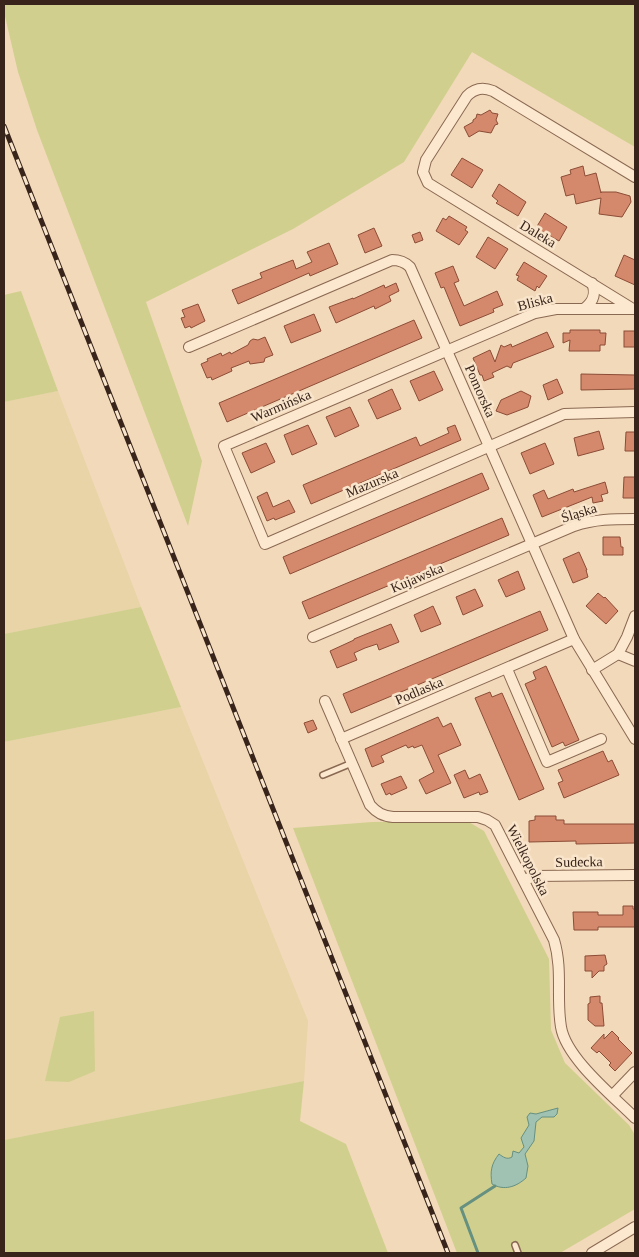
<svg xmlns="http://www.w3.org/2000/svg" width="639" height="1257" font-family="'Times New Roman',serif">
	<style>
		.farmland { fill: #e8d4a7 }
		.green { fill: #d1cf8e }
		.water { fill: #9fc2b3; stroke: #669080 }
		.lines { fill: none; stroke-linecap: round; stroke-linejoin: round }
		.stream { stroke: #669080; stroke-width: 3 }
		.building { fill: #d4896c; stroke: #8c4c36 }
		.lane-casing { stroke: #8a6953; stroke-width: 8 }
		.street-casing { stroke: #8a6953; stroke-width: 12 }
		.lane { stroke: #fce8ce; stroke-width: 5 }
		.street { stroke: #fce8ce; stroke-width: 10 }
		.rail-casing { stroke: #38241a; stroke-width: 5 }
		.rail { stroke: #f9e5cb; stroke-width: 3; stroke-dasharray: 9; stroke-linecap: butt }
		.labels { text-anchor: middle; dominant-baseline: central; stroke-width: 5; stroke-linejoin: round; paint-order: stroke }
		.street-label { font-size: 14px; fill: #38241a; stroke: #f9e5cb }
	</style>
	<rect width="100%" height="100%" fill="#f2d9ba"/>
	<g class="farmland">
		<path d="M58,391L141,607L4,634V402Z"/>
		<path d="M181,707L308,1021L304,1081L4,1140V742Z"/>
	</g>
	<g class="green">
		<path d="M4,4H635V147L472,52L404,162L293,229L146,302L202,461L188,526L37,130L18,72L4,12Z"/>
		<path d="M21,291L58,391L4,402V295Z"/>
		<path d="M141,607L181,707L4,742V634Z"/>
		<path d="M467,821L484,831L549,959L551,1030L565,1063L629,1125L635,1135V1209L560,1253H457L293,828L372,822Z"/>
		<path d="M94,1011L95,1071L69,1082L45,1081L60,1017Z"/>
		<path d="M304,1081L300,1121L346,1144L388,1253H4V1140Z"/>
	</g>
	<path class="water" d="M558,1108L557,1114L554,1117H542L536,1122L534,1141L525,1154L528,1166L526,1178C516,1187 504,1191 492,1184C490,1172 491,1164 499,1154C503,1157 507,1160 512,1157L513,1151L519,1153L524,1147L521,1138L529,1125L527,1117L530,1113L536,1114Z"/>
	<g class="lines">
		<path class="stream" d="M478,1253L461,1208L495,1186"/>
	</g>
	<g class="building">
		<path d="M490,110L492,113L498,114L496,120L498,124L495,125L491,133L479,131L469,137L464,127L473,122V120L476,118L477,114L481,115Z"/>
		<path d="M462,158L483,170L472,188L451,175Z"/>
		<path d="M583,166L585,176L596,173L601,193V192H616L630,196L631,202L622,217L599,214L601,198L576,204L574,194L566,196L561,177L571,174L570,170Z"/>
		<path d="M499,184L526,202L518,216L496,203L498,201L492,196Z"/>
		<path d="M545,213L567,227L559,241L536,228Z"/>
		<path d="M449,216L467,227L465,230L468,232L459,245L436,231L443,218L446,220Z"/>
		<path d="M374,228L382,246L365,253L358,235Z"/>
		<path d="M420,232L423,240L415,243L412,235Z"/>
		<path d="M488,237L508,249L495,269L476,257Z"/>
		<path d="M329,243L338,264L310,276L309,273L238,304L232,290L262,278L260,273L293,260L296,269L312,262L307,252Z"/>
		<path d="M624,255L635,260V285L615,276Z"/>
		<path d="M524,262L547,276L539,288L537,286L535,291L517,280L519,276L516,275Z"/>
		<path d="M453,266L459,281L454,283L464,306L497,291L503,305L493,309L494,312L460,326L444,287L441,288L435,273Z"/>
		<path d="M396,283L399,291L389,296L391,301L375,309L374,306L336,323L329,307L353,298V299L384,285L385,288Z"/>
		<path d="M198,304L205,321L191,328L190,326L185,328L181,318L185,317L182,310Z"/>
		<path d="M314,314L321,331L291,343L284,326Z"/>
		<path d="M414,320L422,338L227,422L219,403Z"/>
		<path d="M570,330H600V333H606L605,345H600V351H569L570,340L563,343V333H570Z"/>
		<rect x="624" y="331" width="11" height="16"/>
		<path d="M547,332L554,347L513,363L511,368L507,366L492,373L494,377L484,381L482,375H480L473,358L490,350L495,362L501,345L504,347L511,344L512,347Z"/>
		<path d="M265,337L273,355L265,358L264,362L250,364L249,361L231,368L232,371L212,380L211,377L207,378L201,364L208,361L207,359L221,353L222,356L230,352L231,354L248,345L250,341L253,339L258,340Z"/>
		<path d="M434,371L443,390L419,401L410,381Z"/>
		<path d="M581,374L635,375V389L581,390Z"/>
		<path d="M557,379L563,393L548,400L543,385Z"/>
		<path d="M392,389L401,409L377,419L368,400Z"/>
		<path d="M521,391L531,396L528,407L507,415L496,411L501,400Z"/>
		<path d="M350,407L359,426L335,437L326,417Z"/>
		<path d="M308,425L317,444L292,455L284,435Z"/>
		<path d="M455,425L461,440L311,504L303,485L416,437L420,446L449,433L447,428Z"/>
		<path d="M599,431L604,449L578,456L574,438Z"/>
		<path d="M626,432H635V451H625Z"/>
		<path d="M266,443L275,462L251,473L242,453Z"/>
		<path d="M545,443L554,464L530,474L521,453Z"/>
		<path d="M482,473L489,489L290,574L283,557Z"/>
		<path d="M624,477H635V498H623Z"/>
		<path d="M605,482L608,493L601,495L603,501L593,503L592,497L542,517L533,495L544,490L548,499L573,489L574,492Z"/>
		<path d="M267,492L273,507L289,500L295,512L275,520L274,518L267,521L257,497Z"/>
		<path d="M502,518L509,535L309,619L302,602Z"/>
		<path d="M603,537H620L621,547H623V555H603Z"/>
		<path d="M579,552L587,570H586L588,577L573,583L563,559Z"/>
		<path d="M518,571L525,589L506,597L498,580Z"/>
		<path d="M475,589L483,606L463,615L456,597Z"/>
		<path d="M598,593L604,598L605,597L618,611L606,624L586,606Z"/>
		<path d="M433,606L441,624L421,632L414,615Z"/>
		<path d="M540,611L548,630L351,713L343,694Z"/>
		<path d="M391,624L399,642L379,650L377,644L365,648L354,653L357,660L337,668L330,651L354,640V639Z"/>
		<path d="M546,666L579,740L565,746L563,742L552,747L525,684L536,679L533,672Z"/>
		<path d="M490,692L492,697L502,693L544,789L519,800L475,698Z"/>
		<path d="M438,717L443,727L451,723L461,745L438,755L451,783L426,794L419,780L434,772L422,745L414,748L413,746L408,748L406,745L381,756L384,762L372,767L365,749Z"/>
		<path d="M313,720L317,729L308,733L304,723Z"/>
		<path d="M603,751L608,762L612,760L619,775L564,798L558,783L563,781L558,770Z"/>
		<path d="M465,770L469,779L480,774L488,792L480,795L479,792L464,798L454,775Z"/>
		<path d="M401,776L407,788L391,795L390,793L386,795L381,784Z"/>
		<path d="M535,816H556V820H564V824H635V843L576,844V841L529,842V821L535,820Z"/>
		<path d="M623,906H633V909H635V927H598V930H574L573,912H598V915H623Z"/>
		<path d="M605,955L607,964L604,966V971H599L592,978V971H585V956Z"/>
		<path d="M600,996V1003H602L604,1026H595L588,1020V1004L590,1003V997Z"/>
		<path d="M612,1031L619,1038L618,1039L632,1053L615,1071L609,1065L611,1063L599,1051L597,1053L591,1048L604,1034V1039Z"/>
	</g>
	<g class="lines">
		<g class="lane-casing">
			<g id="lane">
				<path d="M323,775L352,763"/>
				<path d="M515,1245L518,1253"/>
			</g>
		</g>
		<g class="street-casing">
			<g id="street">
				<path d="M585,308C594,301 596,293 592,283"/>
				<path d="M633,309L428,183L423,172L426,160L467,96C475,88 483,87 493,91L635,177"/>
				<path d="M635,309H556L535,313L224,446L265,544L564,414L635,412"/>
				<path d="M189,347L392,260C400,260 405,262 410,267L574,639L635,739"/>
				<path d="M313,637L574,526C595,519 613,519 635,519"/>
				<path d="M618,654L635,661"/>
				<path d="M507,669L547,762L601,739"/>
				<path d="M592,670L618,654L627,637L635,616"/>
				<path d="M325,701L370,805C377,813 383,816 393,817H478L487,820L495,825L554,940C563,970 556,998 561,1027C566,1058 613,1096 635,1118"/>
				<path d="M341,739L574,639"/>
				<path d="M524,880L535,876L635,875"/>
				<path d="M613,1095L635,1072"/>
				<path d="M592,1253L635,1227"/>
			</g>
		</g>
		<use href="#lane" class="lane"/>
		<use href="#street" class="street"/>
		<g class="rail-casing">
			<path id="rail" d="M4,126L448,1253"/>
		</g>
		<use href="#rail" class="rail"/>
	</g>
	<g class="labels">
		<g class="street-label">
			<text transform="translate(538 234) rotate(31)">Daleka</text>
			<text transform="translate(535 302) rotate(-15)">Bliska</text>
			<text transform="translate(480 391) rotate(66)">Pomorska</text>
			<text transform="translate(281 406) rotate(-23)">Warmińska</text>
			<text transform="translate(372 483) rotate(-23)">Mazurska</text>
			<text transform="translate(579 513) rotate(-17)">Śląska</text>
			<text transform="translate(417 578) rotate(-23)">Kujawska</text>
			<text transform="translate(419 691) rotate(-23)">Podlaska</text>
			<text transform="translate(528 860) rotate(63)">Wielkopolska</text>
			<text transform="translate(579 862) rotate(-1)">Sudecka</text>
		</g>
	</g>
	<rect width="639" height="1257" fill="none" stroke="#38241a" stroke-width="10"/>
</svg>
